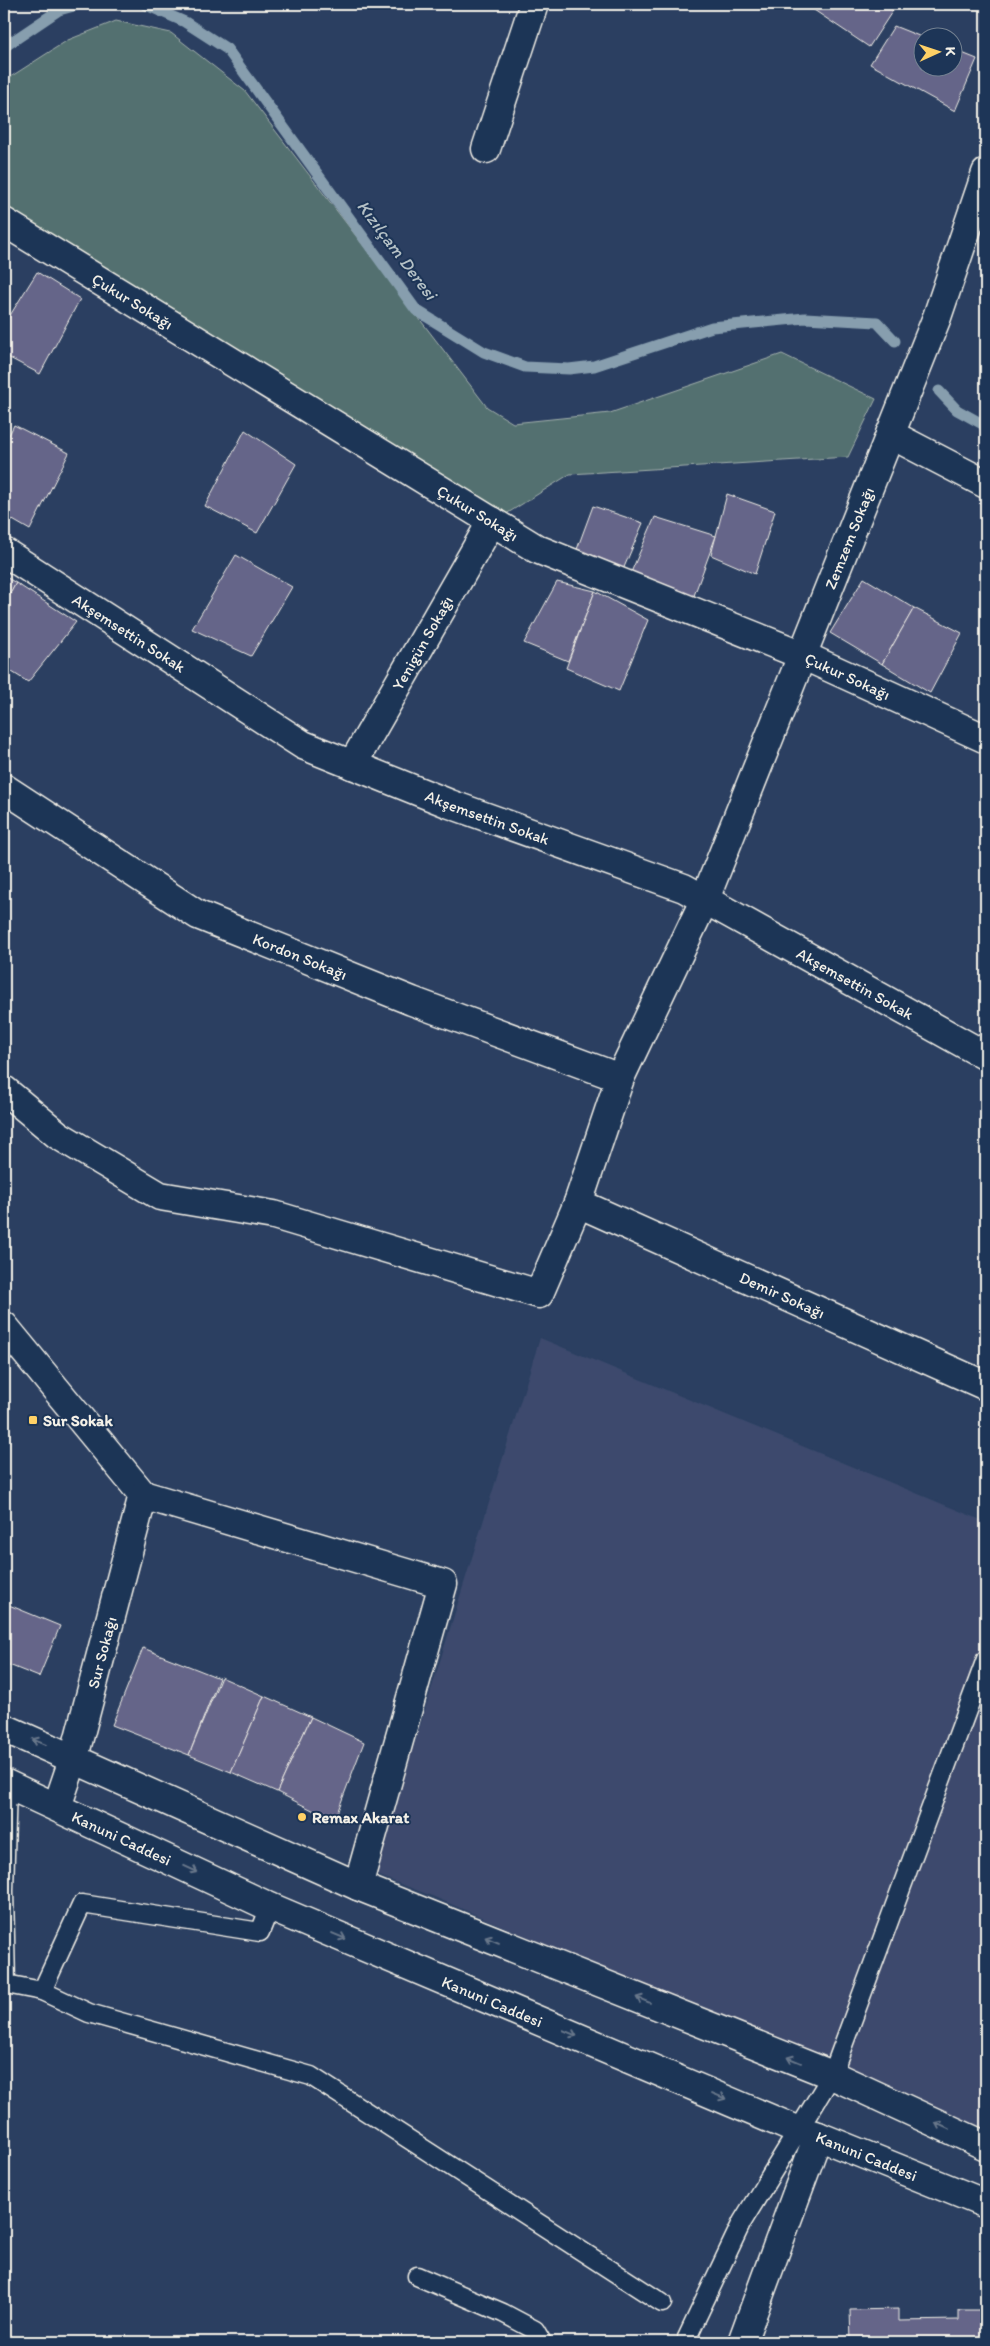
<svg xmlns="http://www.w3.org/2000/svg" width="990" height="2346" font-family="Itim,sans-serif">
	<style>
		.built { fill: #3c4a6d }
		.green { fill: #52706f; stroke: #a3b0ac }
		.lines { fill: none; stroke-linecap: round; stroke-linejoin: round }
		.stream { stroke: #879eae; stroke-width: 11 }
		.building { fill: #656589; stroke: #f4f1e8 }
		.lane-casing { stroke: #f4f1e8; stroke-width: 21 }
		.street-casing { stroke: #f4f1e8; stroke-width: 31 }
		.secondary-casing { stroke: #f4f1e8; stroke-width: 31 }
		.lane { stroke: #1d3557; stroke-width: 18 }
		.street { stroke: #1d3557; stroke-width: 28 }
		.secondary { stroke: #1d3557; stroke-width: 28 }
		.oneway { stroke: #68778a }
		.poi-dot { fill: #ffd166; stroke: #1d3557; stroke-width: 2 }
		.labels { text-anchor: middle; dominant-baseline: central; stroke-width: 4; stroke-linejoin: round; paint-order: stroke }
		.street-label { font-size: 16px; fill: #f4f1e8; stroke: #1d3557 }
		.poi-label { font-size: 16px; font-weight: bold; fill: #f4f1e8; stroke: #1d3557; text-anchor: start }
		.water-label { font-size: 18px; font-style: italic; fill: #b5c1c6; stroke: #1d3557 }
	</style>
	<rect width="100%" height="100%" fill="#2b3f61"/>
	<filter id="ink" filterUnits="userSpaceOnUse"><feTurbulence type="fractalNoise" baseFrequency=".02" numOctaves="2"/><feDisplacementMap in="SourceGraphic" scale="10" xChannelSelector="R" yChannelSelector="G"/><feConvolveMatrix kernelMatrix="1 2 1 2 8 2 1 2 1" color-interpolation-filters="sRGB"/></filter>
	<g filter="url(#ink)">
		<path class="built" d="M540,1338L986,1522V2133L432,1896L374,1874Z"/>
		<path class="green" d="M116,21L171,33L245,91L487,407L513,423L610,413L782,354L876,399L848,457L570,474L503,516L4,215V81L68,40Z"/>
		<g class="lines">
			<g class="stream">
				<path d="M144,4L185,22L227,49L416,310L484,352L525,367L569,369L594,366L712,327L805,318L877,322L895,341"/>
				<path d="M4,47L59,10L81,4"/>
				<path d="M939,391L957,410L986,426"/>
			</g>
		</g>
		<g class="building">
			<path d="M805,4H897L869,47Z"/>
			<path d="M894,26L924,38L922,68H952V49L977,59L955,111L870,64Z"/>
			<path d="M37,272L80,299L40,374L4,355V325Z"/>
			<path d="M14,425L69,453L30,530L4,515V445Z"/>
			<path d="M245,430L296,464L257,533L205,506Z"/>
			<path d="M727,494L775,511L755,574L711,555Z"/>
			<path d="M593,506L643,523L622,572L576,552Z"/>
			<path d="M655,517L716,536L692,601L629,577Z"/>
			<path d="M236,555L292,587L251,656L192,629Z"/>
			<path d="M4,576L16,583L4,605Z"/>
			<path d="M864,578L914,608L882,664L830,633Z"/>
			<path d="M557,582L595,591L568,661L524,643Z"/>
			<path d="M16,583L76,622L28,682L4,667V605Z"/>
			<path d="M595,591L648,620L619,691L566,668Z"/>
			<path d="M914,608L962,633L930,693L882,664Z"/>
			<path d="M4,1603L60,1626L39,1677L4,1663Z"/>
			<path d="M143,1648L219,1678L189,1755L112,1725Z"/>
			<path d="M221,1677L264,1696L231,1772L189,1755Z"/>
			<path d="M264,1696L311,1717L277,1792L231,1772Z"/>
			<path d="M311,1717L364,1742L334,1821L277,1792Z"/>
			<path d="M898,2309V2321L959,2320V2310H986V2342H851L850,2310Z"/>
		</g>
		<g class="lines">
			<g class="lane-casing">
				<g id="lane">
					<path d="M7,1784L4,1891L6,1984L42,1991"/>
					<path d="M270,1907L260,1932L82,1904L42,1991L89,2013L311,2076L662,2303"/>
					<path d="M417,2276L503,2313L535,2330L542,2342"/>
					<path d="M685,2342L742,2222L832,2075L986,1659"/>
				</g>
			</g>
			<g class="street-casing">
				<g id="street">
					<path d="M486,149L534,4"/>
					<path id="s1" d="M4,222L537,549L802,655L986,739"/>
					<path d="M890,434L986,484"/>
					<path id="s2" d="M4,552L303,745L450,804L684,888L986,1056"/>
					<path id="s3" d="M352,765L492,521"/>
					<path id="s4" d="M4,788L198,915L412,1001L620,1078"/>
					<path id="s5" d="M4,1090L58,1135L160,1196L274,1215L539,1294L578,1203L620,1078L705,899L937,317L986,173"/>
					<path id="s6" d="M578,1203L986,1386"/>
					<path d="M4,1326L143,1495"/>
					<path d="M143,1495L443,1584L358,1886"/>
					<path id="s7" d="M57,1807L74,1757L143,1495"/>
					<path d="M742,2342L818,2136"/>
				</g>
			</g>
			<g class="secondary-casing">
				<g id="secondary">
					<path d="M4,1728L358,1886L832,2075L986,2146"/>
					<path id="s8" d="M4,1783L270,1907L797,2130L818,2136L986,2204"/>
				</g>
			</g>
			<use href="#lane" class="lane"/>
			<use href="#street" class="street"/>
			<use href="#secondary" class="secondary"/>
		</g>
		<defs><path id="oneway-shaft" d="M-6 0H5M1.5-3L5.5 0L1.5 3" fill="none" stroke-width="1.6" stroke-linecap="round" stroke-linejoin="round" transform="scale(1.25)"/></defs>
		<g class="oneway">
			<use href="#oneway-shaft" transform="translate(39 1742) rotate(-157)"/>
			<use href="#oneway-shaft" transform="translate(191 1869) rotate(25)"/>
			<use href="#oneway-shaft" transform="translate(339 1936) rotate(23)"/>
			<use href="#oneway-shaft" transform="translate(492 1940) rotate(-158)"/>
			<use href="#oneway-shaft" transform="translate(643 2000) rotate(-158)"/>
			<use href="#oneway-shaft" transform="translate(570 2033) rotate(23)"/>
			<use href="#oneway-shaft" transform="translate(794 2060) rotate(-158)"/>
			<use href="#oneway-shaft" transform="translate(719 2096) rotate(23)"/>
			<use href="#oneway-shaft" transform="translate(942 2126) rotate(-155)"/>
		</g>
	</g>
	<g class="poi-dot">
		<rect x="28" y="1415" width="10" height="10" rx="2.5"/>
		<circle cx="302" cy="1817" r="5"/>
	</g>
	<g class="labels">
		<g class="street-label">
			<text stroke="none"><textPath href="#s1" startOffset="151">Çukur Sokağı</textPath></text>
			<text stroke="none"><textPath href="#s1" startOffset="556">Çukur Sokağı</textPath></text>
			<text stroke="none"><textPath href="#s5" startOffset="1399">Zemzem Sokağı</textPath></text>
			<text stroke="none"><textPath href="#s2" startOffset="149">Akşemsettin Sokak</textPath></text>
			<text stroke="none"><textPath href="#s3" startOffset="141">Yenigün Sokağı</textPath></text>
			<text stroke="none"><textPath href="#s1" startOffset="961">Çukur Sokağı</textPath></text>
			<text stroke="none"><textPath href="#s2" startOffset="554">Akşemsettin Sokak</textPath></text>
			<text stroke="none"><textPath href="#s4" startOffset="342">Kordon Sokağı</textPath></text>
			<text stroke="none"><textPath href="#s2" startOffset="959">Akşemsettin Sokak</textPath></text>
			<text stroke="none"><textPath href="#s6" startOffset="224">Demir Sokağı</textPath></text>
			<text stroke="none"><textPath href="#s7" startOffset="161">Sur Sokağı</textPath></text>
			<text stroke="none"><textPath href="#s8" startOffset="130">Kanuni Caddesi</textPath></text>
			<text stroke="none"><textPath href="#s8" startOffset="535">Kanuni Caddesi</textPath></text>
			<text stroke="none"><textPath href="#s8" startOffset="940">Kanuni Caddesi</textPath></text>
		</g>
		<g class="poi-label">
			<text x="43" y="1420">Sur Sokak</text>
			<text x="312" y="1817">Remax Akarat</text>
		</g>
		<g class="water-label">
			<text transform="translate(397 250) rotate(53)">Kızılçam Deresi</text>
		</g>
	</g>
	<rect width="990" height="2346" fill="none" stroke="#1d3557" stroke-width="20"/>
	<rect x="10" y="10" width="970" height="2326" fill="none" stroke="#f4f1e8" stroke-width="2" filter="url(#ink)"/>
	<g transform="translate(938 52) rotate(87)"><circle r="24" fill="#1d3557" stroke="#738091"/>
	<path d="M0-4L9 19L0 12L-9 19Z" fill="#ffd166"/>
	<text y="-8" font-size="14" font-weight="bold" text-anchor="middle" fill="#f4f1e8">K</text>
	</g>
</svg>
